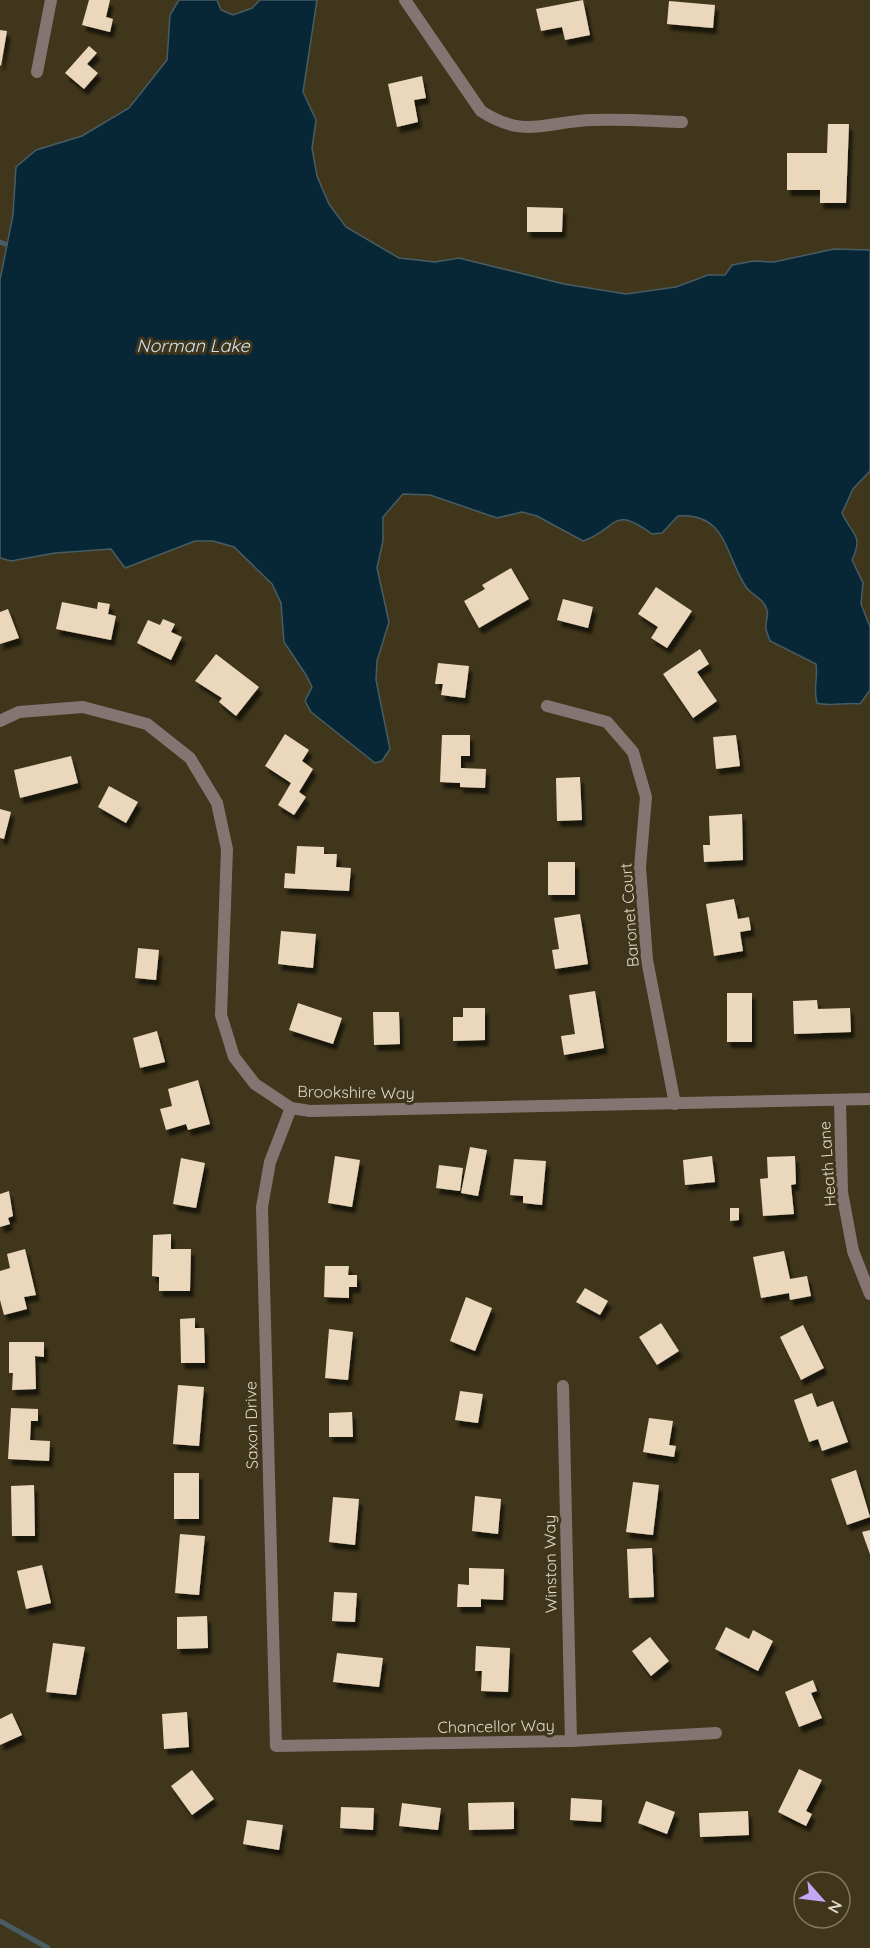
<svg xmlns="http://www.w3.org/2000/svg" width="870" height="1948" font-family="Quicksand,sans-serif">
	<style>
		.water { fill: #072736; stroke: #485d63; stroke-width: 1.5 }
		.lines { fill: none; stroke-linecap: round; stroke-linejoin: round }
		.stream { stroke: #485d63; stroke-width: 5 }
		.building { fill: #ebd7bb; filter: url(#shadow) }
		.street { stroke: #847572; stroke-width: 12 }
		.labels { text-anchor: middle; dominant-baseline: central; stroke-width: 6; stroke-linejoin: round; paint-order: stroke }
		.street-label { font-size: 16px; fill: #dfdacb; stroke: #3f361b }
		.water-label { font-size: 18px; font-style: italic; fill: #cfe4f1; stroke: #3f361b }
	</style>
	<defs>
		<filter id="shadow"><feDropShadow dx="3.5" dy="6" stdDeviation="1.5" flood-color="#0009"/></filter>
	</defs>
	<rect width="100%" height="100%" fill="#3f361b"/>
	<path class="water" d="M179,0H217L221,10L233,15L252,8L260,0H317L303,92L316,120L312,148L317,176L329,204L346,227L399,258L435,262L459,258L564,284L626,294L676,287L708,275H725L732,265L754,261L774,262L834,249L870,250V471L853,489L842,513C852,536 864,534 852,560L863,583L861,604L870,627V690L860,704C845,702 831,707 817,703C813,690 818,678 816,664L770,641C769,637 766,632 766,628C765,622 769,616 767,610C763,597 752,596 746,587C725,556 727,512 678,516L662,533L652,534C611,504 618,529 583,541L537,516L522,512L497,518L430,495L403,494L383,517V541L377,568L389,622L377,661L376,680L390,749L382,761L375,763L311,712L305,701L312,687L306,675L284,642L281,603L272,584L234,547L213,541H195L125,568L111,549L55,553L11,561L0,558V280L13,215L16,167L36,150L82,136L129,108L167,60L170,15Z"/>
	<g class="lines">
		<g class="stream">
			<path d="M0,242L5,244"/>
			<path d="M0,1921L48,1948"/>
		</g>
	</g>
	<g class="building">
		<path d="M89,0H110L106,17L113,19L110,32L82,25Z"/>
		<path d="M583,0L590,35L565,40L562,27L541,31L536,9Z"/>
		<path d="M669,1L715,5L713,28L667,24Z"/>
		<path d="M0,30L7,31L1,66L0,65Z"/>
		<path d="M89,46L97,53L87,64L98,73L84,89L65,73Z"/>
		<path d="M422,76L426,98L414,100L418,122L397,127L388,84Z"/>
		<path d="M828,124H849L846,203H820V190H787V153H827Z"/>
		<path d="M527,207L563,208L562,232H527Z"/>
		<path d="M511,568L529,599L479,628L464,601L485,589L482,585Z"/>
		<path d="M656,587L692,611L667,648L651,638L658,627L638,614Z"/>
		<path d="M563,599L593,607L588,628L557,620Z"/>
		<path d="M62,602L97,609L98,602L110,604L108,614L116,616L111,640L56,629Z"/>
		<path d="M8,609L19,638L0,644V612Z"/>
		<path d="M163,619L175,624L171,632L182,637L171,660L137,643L148,620L160,625Z"/>
		<path d="M700,649L709,664L697,672L717,701L693,718L663,674Z"/>
		<path d="M216,654L259,687L236,716L219,702L222,698L195,681Z"/>
		<path d="M438,663L469,666L465,698L441,695L443,684H435Z"/>
		<path d="M285,734L309,750L302,761L313,769L299,792L306,797L294,815L278,805L291,783L265,766Z"/>
		<path d="M442,735H470V756H461V768L486,769L485,788L460,787V783L440,782Z"/>
		<path d="M736,735L740,766L716,769L713,737Z"/>
		<path d="M71,756L78,783L20,798L14,770Z"/>
		<path d="M580,777L582,820L557,821L556,778Z"/>
		<path d="M109,786L138,802L126,823L98,807Z"/>
		<path d="M0,809L11,812L4,839L0,838Z"/>
		<path d="M742,814L743,860L704,862L703,845H710L709,816Z"/>
		<path d="M297,846L324,847V854H337L336,867L351,868L349,891L284,888L285,873L295,874Z"/>
		<rect x="548" y="862" width="27" height="33"/>
		<path d="M734,899L738,919L749,917L751,930L740,932L743,951L714,956L706,904Z"/>
		<path d="M580,914L588,964L555,969L552,950L559,949L554,918Z"/>
		<path d="M281,931L316,934L313,968L278,964Z"/>
		<path d="M138,948L159,950L156,980L135,978Z"/>
		<path d="M595,991L604,1048L564,1055L561,1036L575,1034L569,995Z"/>
		<rect x="727" y="993" width="25" height="49"/>
		<path d="M817,1000L818,1009L850,1008L851,1032L794,1034L793,1001Z"/>
		<path d="M298,1003L342,1018L333,1044L289,1030Z"/>
		<path d="M463,1008H485V1040L453,1041V1017H463Z"/>
		<path d="M373,1012H399L400,1044L374,1045Z"/>
		<path d="M157,1031L165,1062L140,1068L133,1038Z"/>
		<path d="M198,1080L210,1124L188,1130L186,1124L166,1130L160,1109L172,1106L168,1089Z"/>
		<path d="M470,1147L487,1150L478,1196L461,1193Z"/>
		<path d="M335,1156L360,1160L352,1207L328,1203Z"/>
		<path d="M712,1156L715,1182L685,1185L683,1160Z"/>
		<path d="M795,1156L796,1184L791,1185L794,1214L763,1216L760,1179L768,1178L767,1157Z"/>
		<path d="M181,1158L205,1163L196,1208L173,1204Z"/>
		<path d="M514,1159L546,1161L542,1205L523,1203V1196L510,1195Z"/>
		<path d="M439,1165L463,1168L460,1191L436,1188Z"/>
		<path d="M9,1191L13,1216L8,1218L10,1224L0,1227V1194Z"/>
		<path d="M730,1208H739V1220L730,1221Z"/>
		<path d="M171,1234V1249H191L190,1291H159V1277L152,1276L153,1235Z"/>
		<path d="M25,1249L36,1295L24,1297L27,1309L4,1315L0,1300V1271L10,1268L7,1254Z"/>
		<path d="M784,1251L790,1279L807,1276L811,1296L790,1300L789,1293L761,1298L753,1257Z"/>
		<path d="M325,1266H349L348,1275H357V1287H349V1298L324,1297Z"/>
		<path d="M585,1288L608,1301L600,1315L576,1302Z"/>
		<path d="M466,1297L492,1308L475,1351L450,1341Z"/>
		<path d="M195,1318V1328H204L205,1363H181L180,1319Z"/>
		<path d="M661,1323L679,1351L657,1365L639,1337Z"/>
		<path d="M803,1325L824,1368L801,1380L780,1337Z"/>
		<path d="M329,1329L353,1332L348,1380L325,1378Z"/>
		<path d="M9,1342H44V1357L35,1356L36,1389L12,1390L13,1373H9Z"/>
		<path d="M178,1385L204,1387L199,1446L173,1444Z"/>
		<path d="M460,1391L483,1394L478,1423L455,1420Z"/>
		<path d="M812,1393L817,1407L833,1401L848,1442L822,1451L818,1439L809,1442L794,1400Z"/>
		<path d="M11,1408L38,1409V1421H31L30,1440L50,1441L49,1461L8,1459Z"/>
		<path d="M352,1412L353,1437H329V1413Z"/>
		<path d="M649,1418L673,1421L669,1445L676,1446L674,1457L643,1452Z"/>
		<path d="M856,1470L870,1517L847,1525L831,1479Z"/>
		<rect x="174" y="1473" width="25" height="46"/>
		<path d="M633,1482L659,1485L653,1535L626,1532Z"/>
		<path d="M34,1485L35,1536H12L11,1486Z"/>
		<path d="M475,1496L501,1499L498,1534L472,1531Z"/>
		<path d="M333,1497L359,1499L355,1545L329,1542Z"/>
		<path d="M870,1530V1554L862,1532Z"/>
		<path d="M180,1534L205,1536L199,1595L175,1593Z"/>
		<path d="M652,1548L654,1597L629,1598L627,1549Z"/>
		<path d="M42,1565L51,1603L26,1609L17,1571Z"/>
		<path d="M469,1568L504,1569L503,1600L481,1599V1607H457L458,1584L469,1585Z"/>
		<path d="M334,1592L357,1593L355,1622L332,1621Z"/>
		<path d="M207,1616L208,1648L177,1649V1617Z"/>
		<path d="M726,1627L749,1639L753,1630L773,1641L758,1671L715,1649Z"/>
		<path d="M650,1637L669,1661L651,1676L632,1651Z"/>
		<path d="M53,1643L85,1647L76,1695L46,1692Z"/>
		<path d="M476,1646L510,1648L508,1692L481,1691L482,1671H475Z"/>
		<path d="M337,1653L383,1658L379,1687L333,1682Z"/>
		<path d="M813,1680L817,1691L811,1693L822,1718L799,1727L785,1692Z"/>
		<path d="M187,1712L189,1747L164,1749L162,1714Z"/>
		<path d="M12,1713L22,1735L0,1745V1719Z"/>
		<path d="M799,1769L822,1780L806,1811L812,1814L806,1826L778,1812Z"/>
		<path d="M192,1770L214,1799L192,1815L171,1786Z"/>
		<path d="M571,1798L602,1800L601,1822L570,1820Z"/>
		<path d="M646,1801L675,1812L667,1834L638,1823Z"/>
		<path d="M514,1802V1829L469,1830L468,1803Z"/>
		<path d="M402,1803L441,1808L438,1830L399,1826Z"/>
		<path d="M341,1807L374,1808L373,1830L340,1828Z"/>
		<path d="M748,1811L749,1835L700,1837L699,1813Z"/>
		<path d="M247,1820L283,1825L279,1850L243,1844Z"/>
	</g>
	<g class="lines">
		<g class="street">
			<path d="M405,0L481,111C526,140 546,121 593,120C623,119 653,121 682,122"/>
			<path d="M37,72L51,0"/>
			<path d="M547,706L607,722L633,752L646,797L640,867L647,960L675,1104"/>
			<path d="M0,721L19,712L83,707L147,724L190,758L217,803L227,849L221,1015L234,1057L255,1084L291,1108L310,1111L870,1099"/>
			<path d="M840,1100L842,1192L853,1251L870,1294"/>
			<path d="M291,1108L270,1162L262,1207L276,1746L571,1741L716,1733"/>
			<path d="M563,1386L571,1741"/>
		</g>
	</g>
	<g class="labels">
		<g class="street-label">
			<text transform="translate(629 915) rotate(-94)">Baronet Court</text>
			<text transform="translate(356 1092) rotate(1)">Brookshire Way</text>
			<text transform="translate(827 1164) rotate(-94)">Heath Lane</text>
			<text transform="translate(251 1425) rotate(-91)">Saxon Drive</text>
			<text transform="translate(550 1564) rotate(-91)">Winston Way</text>
			<text transform="translate(496 1726) rotate(-1)">Chancellor Way</text>
		</g>
		<g class="water-label">
			<text x="193" y="345">Norman Lake</text>
		</g>
	</g>
	<g transform="translate(822 1900) rotate(118)"><circle r="28" fill="#3f361b" stroke="#7f7861" stroke-width="1.5"/>
	<path d="M0-4.5L10 22L0 15L-10 22Z" fill="#c3a7f2"/>
	<text y="-9" font-size="16" font-weight="bold" text-anchor="middle" fill="#dfdacb">N</text>
	</g>
</svg>
